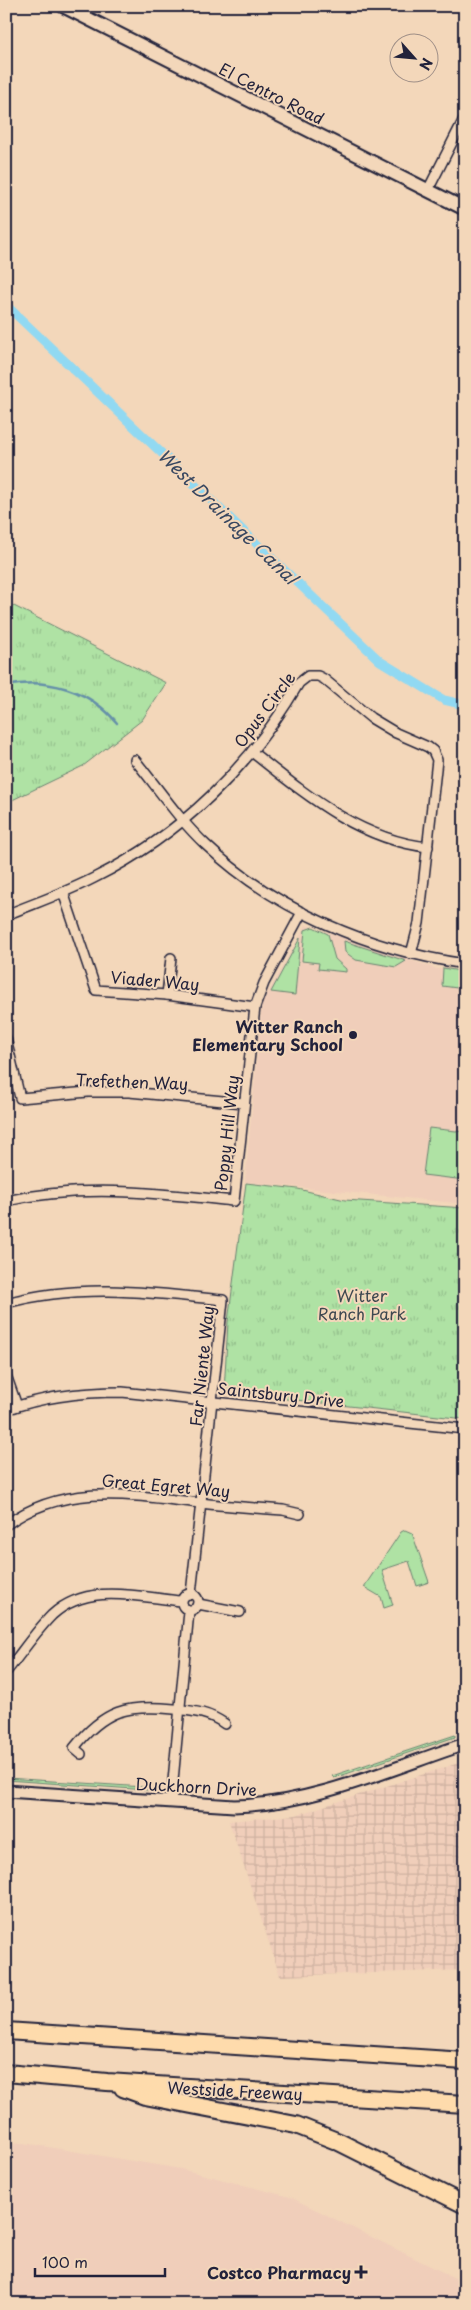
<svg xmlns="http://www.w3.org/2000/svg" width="471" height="2310" font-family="'Playpen Sans',sans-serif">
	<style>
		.built { fill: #f0ceba }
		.industrial { fill: url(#industrial-grid) }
		.green { fill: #afe2a4; stroke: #688270 }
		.park { fill: url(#park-tufts); stroke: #688270 }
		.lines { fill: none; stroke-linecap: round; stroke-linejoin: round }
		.stream { stroke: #6590a9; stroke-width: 2.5 }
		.canal { stroke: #91d9f2; stroke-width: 9 }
		.minor-casing { stroke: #22223b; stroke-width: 12 }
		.tertiary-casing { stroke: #22223b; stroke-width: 15 }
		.secondary-casing { stroke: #22223b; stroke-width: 16 }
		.motorway-casing { stroke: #22223b; stroke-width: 20 }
		.minor { stroke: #f3d7ba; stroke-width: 9 }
		.tertiary { stroke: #f3d7ba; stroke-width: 11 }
		.secondary { stroke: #f3d7ba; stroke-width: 12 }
		.motorway { stroke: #fedbac; stroke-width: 16 }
		.poi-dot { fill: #22223b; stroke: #f3d7ba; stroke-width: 2 }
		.labels { text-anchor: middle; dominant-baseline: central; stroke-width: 4; stroke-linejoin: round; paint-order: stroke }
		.street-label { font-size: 16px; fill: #22223b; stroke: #f3d7ba }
		.poi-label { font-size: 16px; font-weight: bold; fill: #22223b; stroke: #f3d7ba; text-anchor: end }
		.park-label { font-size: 16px; fill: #3e4850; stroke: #f3d7ba }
		.water-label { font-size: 18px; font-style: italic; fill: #384760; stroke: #f3d7ba }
	</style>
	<defs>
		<pattern id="industrial-grid" width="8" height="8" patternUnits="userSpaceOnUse" patternTransform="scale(1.25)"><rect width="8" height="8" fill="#f0ceba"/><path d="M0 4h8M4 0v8" fill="none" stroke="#ceb1a1"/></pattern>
		<pattern id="park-tufts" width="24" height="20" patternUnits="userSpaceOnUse" patternTransform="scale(1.25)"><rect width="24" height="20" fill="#afe2a4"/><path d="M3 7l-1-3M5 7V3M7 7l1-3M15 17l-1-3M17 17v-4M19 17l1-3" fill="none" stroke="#96c28e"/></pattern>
	</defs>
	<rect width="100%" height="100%" fill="#f3d7ba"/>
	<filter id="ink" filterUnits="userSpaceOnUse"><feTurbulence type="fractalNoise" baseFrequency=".02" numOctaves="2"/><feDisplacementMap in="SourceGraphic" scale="10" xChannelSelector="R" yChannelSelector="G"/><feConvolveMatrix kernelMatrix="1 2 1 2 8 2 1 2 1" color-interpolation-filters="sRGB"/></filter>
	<g filter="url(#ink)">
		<g class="built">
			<path d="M306,925L437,969L465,971V1204L245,1182L262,1003Z"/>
			<path d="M6,2142L24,2143L181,2169L290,2197L465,2283V2304H6Z"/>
		</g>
		<path class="industrial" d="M465,1761V1970L280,1976L229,1821L296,1815Z"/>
		<g class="green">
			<path d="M313,927L328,934L335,959L346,969V972L318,969L319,963L302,961L305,930Z"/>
			<path d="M300,938L295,995L271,992Z"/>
			<path d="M344,941L406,961L396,967L356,960L345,952Z"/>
			<path d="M443,968L465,972V989L442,986Z"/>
			<path d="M429,1128L465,1132V1180L423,1175Z"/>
			<path d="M405,1530L412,1533L429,1582L417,1586L409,1561L382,1570L393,1605L384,1608L381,1597L364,1587L401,1532Z"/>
			<path d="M455,1735V1737L334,1778L332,1776Z"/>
			<path d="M6,1778L144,1787L148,1790L6,1780Z"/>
		</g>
		<g class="park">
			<path d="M6,602L166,683L142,720L83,766L6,803Z"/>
			<path d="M246,1183L298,1189L345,1200L465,1208V1419L224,1392L228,1322Z"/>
		</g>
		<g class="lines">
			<path class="stream" d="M6,686C47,677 90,690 117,723"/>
			<path class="canal" d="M6,305L380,661L444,700L465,705"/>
			<g class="minor-casing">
				<g id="minor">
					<path d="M428,190L465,117"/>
					<path d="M252,752C304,793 359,840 428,847"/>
					<path d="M135,760C158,788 179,820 206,845C276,911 370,950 465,964"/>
					<path d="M63,892L96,990L167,995L255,1007"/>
					<path d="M6,915C35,903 65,893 94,878C181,835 250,767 299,683L308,676H318L324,679L371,718L396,733L428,747L433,751L437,760L419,923L411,954"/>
					<path d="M167,995L171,958"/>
					<path d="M6,1038L20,1098L88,1092H129L244,1103"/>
					<path d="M6,1201C82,1184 157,1193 234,1201L255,1007L264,983L302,912"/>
					<path d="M6,1303C79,1283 149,1292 223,1300L191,1594"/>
					<path d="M6,1375L17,1406"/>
					<path d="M6,1410C44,1396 82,1392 122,1392L465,1429"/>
					<path d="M6,1525C64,1482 133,1495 199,1503C227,1506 255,1508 283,1510L300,1514"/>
					<circle cx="190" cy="1602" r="8"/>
					<path d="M198,1604L240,1612"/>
					<path d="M6,1672C21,1654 35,1632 52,1615C88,1582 138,1597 181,1601"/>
					<path d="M81,1754L74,1748C104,1710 127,1704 174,1709C194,1711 208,1712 225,1724"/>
					<path d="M171,1802L189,1611"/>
				</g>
			</g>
			<g class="tertiary-casing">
				<path id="tertiary" d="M6,1791L234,1806C313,1804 390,1769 465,1744"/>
			</g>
			<g class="secondary-casing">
				<path id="secondary" d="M63,6L465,209"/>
			</g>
			<g class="motorway-casing">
				<g id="motorway">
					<path d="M6,2031L465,2061"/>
					<path d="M6,2073L107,2082L465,2104"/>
					<path d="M123,2088L145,2096L296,2125L339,2142L465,2205"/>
				</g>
			</g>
			<use href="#minor" class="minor"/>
			<use href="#tertiary" class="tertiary"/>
			<use href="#secondary" class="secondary"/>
			<use href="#motorway" class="motorway"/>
		</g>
	</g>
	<g class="poi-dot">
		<circle cx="353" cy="1035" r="5"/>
		<path d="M358.5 2264.5h5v5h5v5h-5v5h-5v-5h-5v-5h5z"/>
	</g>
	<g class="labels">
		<g class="street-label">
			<text transform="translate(272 93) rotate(27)">El Centro Road</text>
			<text transform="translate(264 709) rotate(-53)">Opus Circle</text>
			<text transform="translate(155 980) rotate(5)">Viader Way</text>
			<text transform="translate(132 1081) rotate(2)">Trefethen Way</text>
			<text transform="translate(226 1133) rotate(-84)">Poppy Hill Way</text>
			<text transform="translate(201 1366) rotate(-84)">Far Niente Way</text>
			<text transform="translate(281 1394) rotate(6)">Saintsbury Drive</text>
			<text transform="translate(166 1485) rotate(5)">Great Egret Way</text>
			<text transform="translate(196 1786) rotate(3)">Duckhorn Drive</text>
			<text transform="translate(235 2090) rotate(3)">Westside Freeway</text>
		</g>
		<g class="poi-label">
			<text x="343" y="1026">Witter Ranch<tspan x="343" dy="18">Elementary School</tspan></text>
			<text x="351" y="2272">Costco Pharmacy</text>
		</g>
		<g class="park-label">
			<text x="362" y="1295">Witter<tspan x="362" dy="18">Ranch Park</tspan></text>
		</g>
		<g class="water-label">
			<text transform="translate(228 516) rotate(44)">West Drainage Canal</text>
		</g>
	</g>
	<rect width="471" height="2310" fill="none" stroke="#f3d7ba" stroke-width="25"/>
	<rect x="12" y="12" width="446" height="2285" fill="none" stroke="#22223b" stroke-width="2" filter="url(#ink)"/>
	<g transform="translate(414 58) rotate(117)"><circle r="24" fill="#f3d7ba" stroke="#9f8f87"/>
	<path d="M0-4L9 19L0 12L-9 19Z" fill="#22223b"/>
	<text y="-8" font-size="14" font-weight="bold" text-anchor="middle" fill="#22223b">N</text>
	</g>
	<path d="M35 2268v8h130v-8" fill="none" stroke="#22223b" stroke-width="2.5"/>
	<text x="42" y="2268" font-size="15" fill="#22223b" stroke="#f3d7ba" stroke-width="4" paint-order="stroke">100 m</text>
</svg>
